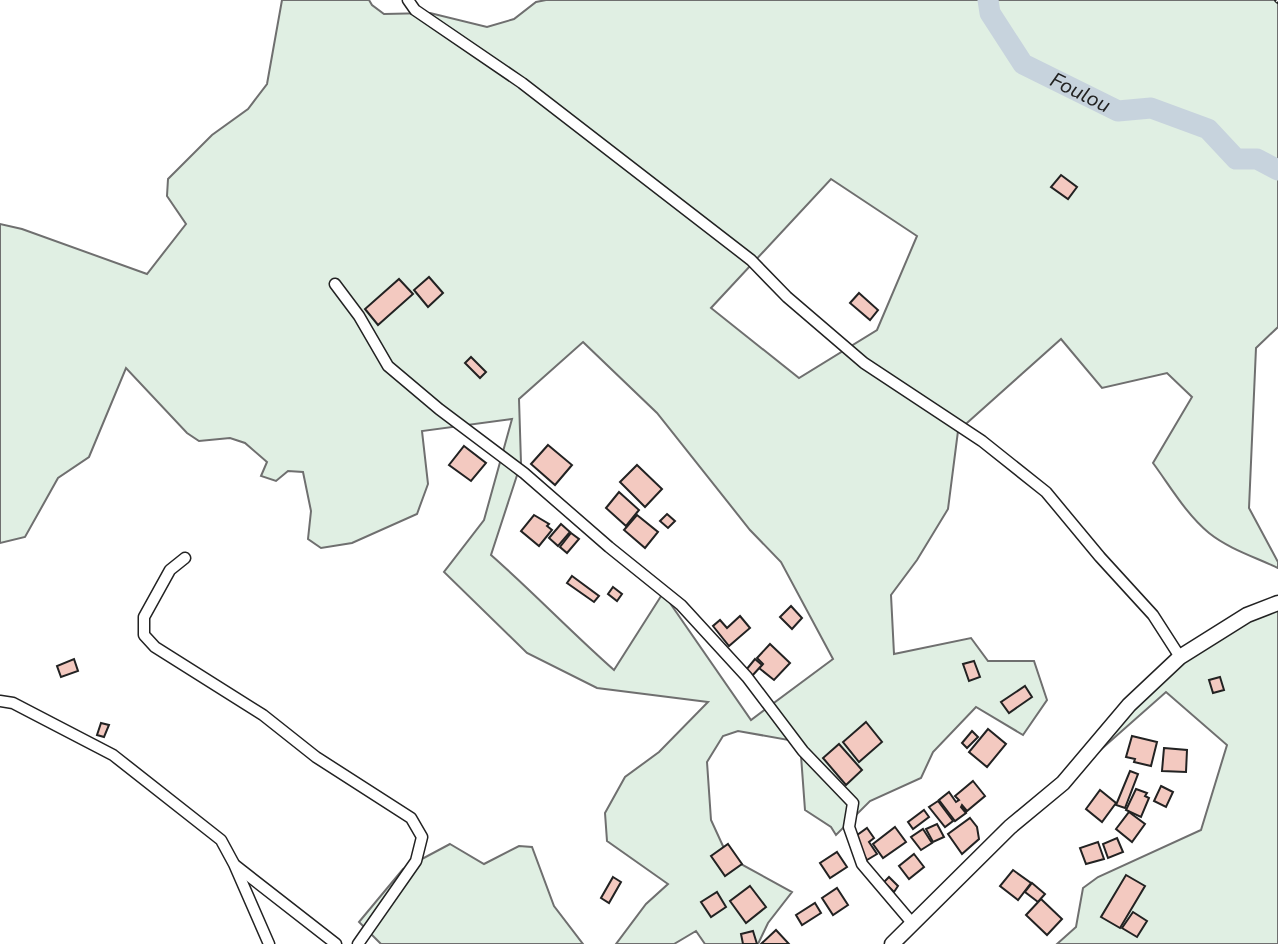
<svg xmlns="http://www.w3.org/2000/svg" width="1278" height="944" font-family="'Nunito Sans',sans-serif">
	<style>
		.green { fill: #e0efe3; stroke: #6f6f6f; stroke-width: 2; fill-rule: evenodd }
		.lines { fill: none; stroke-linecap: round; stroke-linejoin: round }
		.river { stroke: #c7d3dd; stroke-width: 21 }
		.building { fill: #f3c9c0; stroke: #222; stroke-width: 2 }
		.minor-casing { stroke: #222; stroke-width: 13 }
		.tertiary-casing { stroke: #222; stroke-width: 17 }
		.minor { stroke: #fff; stroke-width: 10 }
		.tertiary { stroke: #fff; stroke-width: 14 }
		.rail-casing { stroke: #222; stroke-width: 6 }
		.rail { stroke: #fff; stroke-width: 3.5; stroke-dasharray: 10; stroke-linecap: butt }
		.labels { text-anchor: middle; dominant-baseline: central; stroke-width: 5; stroke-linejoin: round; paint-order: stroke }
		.water-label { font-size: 21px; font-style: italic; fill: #222; stroke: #fff }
	</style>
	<rect width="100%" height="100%" fill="#fff"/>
	<g class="green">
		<path d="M282,0H369L372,5L384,14L430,13L487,27L514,19L536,2L546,0H1278V327L1256,348L1249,508L1278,562V568C1255,557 1229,549 1209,533C1186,514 1170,486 1153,463L1192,397L1167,373L1102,388L1061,339L958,431L948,509L917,560L891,595L894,654L971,638L988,661H1034L1047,700L1023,735L976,707L933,752L921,778L870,801L836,835L831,827L805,810L800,742L738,731L723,736L707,762L711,820L728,857L792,892L768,923L758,944H705L696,931L674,944H616L646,904L668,884L607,841L605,813L625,777L659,752L708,702L597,688L527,653L444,572L484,520L512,419L422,431L428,484L417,514L352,543L321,548L308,539L311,511L303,472L288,471L276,481L261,476L267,462L245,443L230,438L199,441L187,433L126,368L89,457L58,478L25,537L0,543V224L22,229L147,274L186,224L167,196L168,179L212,135L248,109L267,84ZM831,179L917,236L877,330L799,378L711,308ZM583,342L657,413L750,530L781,562L833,659L751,720L663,593L614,670C572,633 533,592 491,555L521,463L519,399Z"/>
		<path d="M1278,603V944H1057L1076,927L1083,888L1098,877L1201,830L1227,745L1166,692L1063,783L1180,657Z"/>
		<path d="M450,844L484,864L519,846L532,847L554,906L583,944H381L359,922L403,869Z"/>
	</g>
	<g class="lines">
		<path class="river" id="s1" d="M988,0L990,13L1023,64L1118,111L1151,108L1208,129L1236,159H1257L1278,170"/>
	</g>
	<g class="building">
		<path d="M1061,175L1077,187L1068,199L1051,187Z"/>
		<path d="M429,277L443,293L428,307L414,290Z"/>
		<path d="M399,279L413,294L378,325L365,309Z"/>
		<path d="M859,293L878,310L870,320L850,303Z"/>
		<path d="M471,357L486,372L480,378L465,363Z"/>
		<path d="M548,445L572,465L555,485L531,464Z"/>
		<path d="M464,446L486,463L471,481L449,465Z"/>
		<path d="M637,465L662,489L645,507L620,482Z"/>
		<path d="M619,492L639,510L626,526L606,508Z"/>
		<path d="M667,514L675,521L668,528L660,521Z"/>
		<path d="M534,515L549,524L547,526L552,530L539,546L521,531Z"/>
		<path d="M637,515L658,532L645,548L624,530Z"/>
		<path d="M561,524L570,532L558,546L549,538Z"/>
		<path d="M571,533L579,539L567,553L560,547Z"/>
		<path d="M572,576L599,596L594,602L567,583Z"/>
		<path d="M613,587L622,594L617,601L608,594Z"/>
		<path d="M791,606L802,618L792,629L780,617Z"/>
		<path d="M740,616L750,628L729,646L713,626L720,620L727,628Z"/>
		<path d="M770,644L790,663L774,680L759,668L763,664L757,658Z"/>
		<path d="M74,659L78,671L61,677L57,666Z"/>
		<path d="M755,659L762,665L752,676L746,670Z"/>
		<path d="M974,661L980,677L969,681L963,664Z"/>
		<path d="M1220,677L1224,690L1213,693L1209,680Z"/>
		<path d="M1025,686L1032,697L1009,713L1001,702Z"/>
		<path d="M866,722L882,742L859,762L843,742Z"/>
		<path d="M101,723L109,725L104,737L97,735Z"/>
		<path d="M988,729L1006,744L987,767L969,752Z"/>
		<path d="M972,731L978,737L967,748L962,743Z"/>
		<path d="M1132,736L1157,742L1151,766L1134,762L1135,759L1126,757Z"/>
		<path d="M839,744L862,770L846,785L823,758Z"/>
		<path d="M1164,748L1187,750L1186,772L1162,771Z"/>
		<path d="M1130,771L1138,774L1125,808L1116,805Z"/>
		<path d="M973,781L985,796L967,811L962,805L961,807L966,813L955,821L939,800L949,792L956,802L959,800L955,796Z"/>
		<path d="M1161,786L1173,792L1166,807L1154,801Z"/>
		<path d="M1136,789L1147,793L1145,796L1149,798L1141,817L1126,810Z"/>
		<path d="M1100,790L1116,803L1102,822L1086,809Z"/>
		<path d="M938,801L953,821L945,827L929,807Z"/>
		<path d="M924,810L929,817L913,829L908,822Z"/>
		<path d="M1129,812L1145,824L1132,842L1116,829Z"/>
		<path d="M970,818L977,827L979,839L962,854L948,834Z"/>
		<path d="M937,824L944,837L933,842L926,829Z"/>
		<path d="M895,827L906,842L883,858L873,844Z"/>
		<path d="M867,828L874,838L869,842L877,854L867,860L853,838Z"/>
		<path d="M923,829L932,843L921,850L911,837Z"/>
		<path d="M1117,838L1123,852L1108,858L1103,844Z"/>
		<path d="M1098,842L1104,859L1086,864L1080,848Z"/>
		<path d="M728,844L742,864L725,876L711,856Z"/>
		<path d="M837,852L847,867L830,878L820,863Z"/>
		<path d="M914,854L924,867L909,879L899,866Z"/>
		<path d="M1013,870L1031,883L1018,900L1000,886Z"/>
		<path d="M1126,875L1145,886L1120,928L1101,917Z"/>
		<path d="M613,877L621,882L609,903L601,898Z"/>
		<path d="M889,877L898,886L894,892L884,882Z"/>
		<path d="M1032,883L1045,894L1038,902L1025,892Z"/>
		<path d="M750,886L766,907L746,923L730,901Z"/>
		<path d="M837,888L848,905L833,915L822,898Z"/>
		<path d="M717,892L726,907L711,917L701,902Z"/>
		<path d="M1041,899L1062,919L1047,935L1026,915Z"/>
		<path d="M815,903L821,913L802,925L796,915Z"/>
		<path d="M1133,912L1147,921L1137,937L1122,928Z"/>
		<path d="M776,930L789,944H761Z"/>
		<path d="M753,931L757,944H743L741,934Z"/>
	</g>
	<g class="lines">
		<g class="minor-casing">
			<g id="minor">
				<path d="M408,0L415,10L522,83L751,260L787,297L864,363L982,441L1046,492L1100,557L1153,615L1180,657"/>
				<path d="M335,284L359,316L388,366L439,409L524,473L609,547L681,605L747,677L803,751L853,803L849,827L862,864L913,924"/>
				<path d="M185,558L170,570L144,617V635L155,647L263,715L316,757L411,818L422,837L416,861L358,944"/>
				<path d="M0,701L13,703L113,755L221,840L234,864L269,944"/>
				<path d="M236,866L336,944"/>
			</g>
		</g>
		<g class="tertiary-casing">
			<path id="tertiary" d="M892,944L1010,827L1063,783L1129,705L1180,657L1247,615L1278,603"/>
		</g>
		<use href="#minor" class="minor"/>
		<use href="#tertiary" class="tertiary"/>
		<g class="rail-casing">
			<path id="rail" d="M1277,0L1278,1"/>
		</g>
		<use href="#rail" class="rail"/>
	</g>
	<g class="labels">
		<g class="water-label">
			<text stroke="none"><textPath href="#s1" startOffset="138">Foulou</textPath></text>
		</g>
	</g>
</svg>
